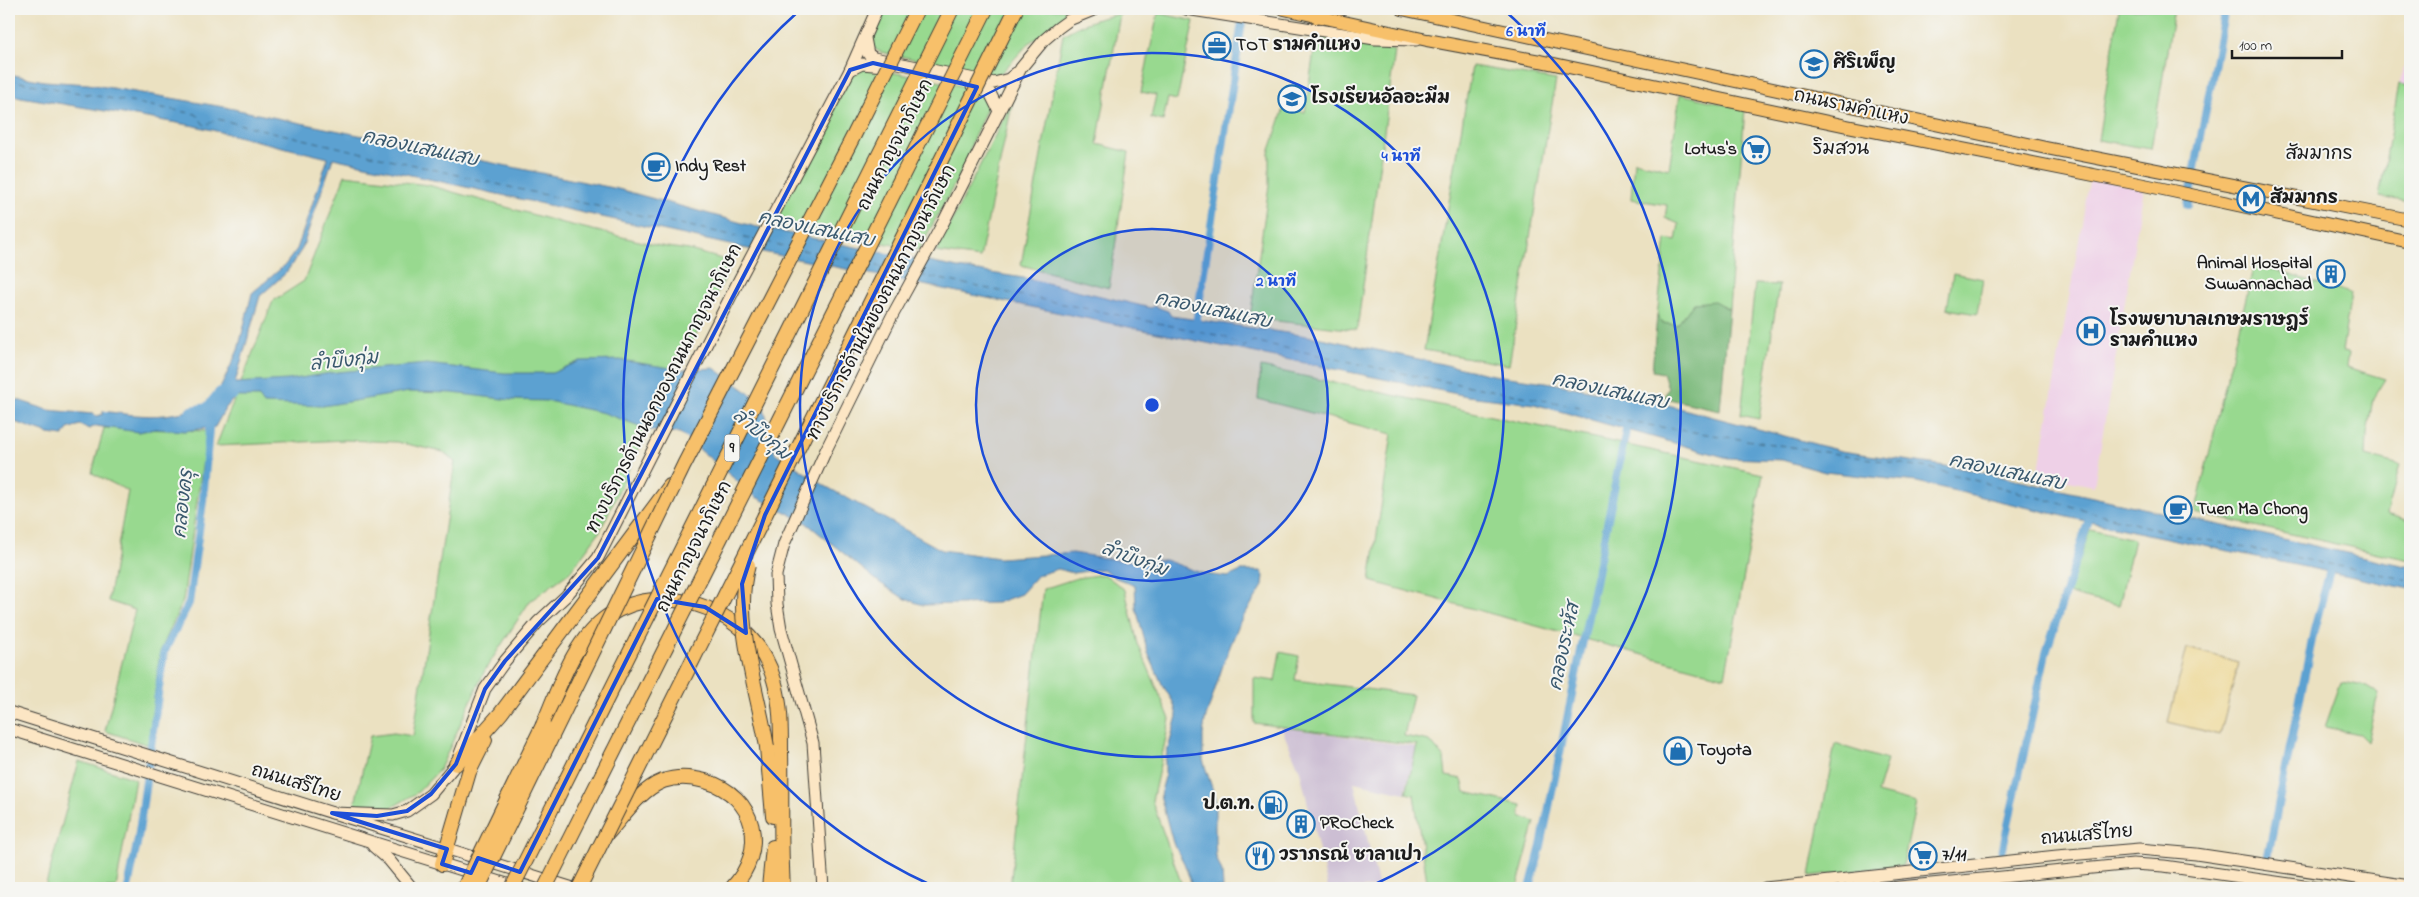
<svg xmlns="http://www.w3.org/2000/svg" width="2419" height="897" font-family="'Indie Flower','Playpen Sans Thai',sans-serif">
	<style>
		.built { fill: #eed0e7 }
		.industrial { fill: #ccbed3 }
		.green { fill: #98d98f; stroke: #5a7a56 }
		.forest { fill: #7ab97a; stroke: #4b6a4b }
		.sand { fill: #eeda9e; stroke: #857b5d }
		.water { fill: #5ca1d1; stroke: #3c5e76 }
		.lines { fill: none; stroke-linecap: round; stroke-linejoin: round }
		.canal { stroke: #5ca1d1; stroke-width: 8 }
		.river { stroke: #5ca1d1; stroke-width: 14 }
		.ferry { stroke: #39586d; stroke-width: 1; stroke-dasharray: 6 5; stroke-linecap: butt }
		.secondary-casing { stroke: #3b3a35; stroke-width: 13 }
		.primary-casing { stroke: #3b3a35; stroke-width: 14 }
		.highway-casing { stroke: #3b3a35; stroke-width: 16 }
		.secondary { stroke: #fce6c4; stroke-width: 11 }
		.primary { stroke: #f7c06b; stroke-width: 12 }
		.highway { stroke: #f7c06b; stroke-width: 14 }
		.highway-bridge-casing { stroke: #3b3a35; stroke-width: 16; stroke-linecap: butt }
		.highway-bridge { stroke: #f7c06b; stroke-width: 14 }
		.marked { fill: none; stroke: #1d4ed8; stroke-width: 4; stroke-linejoin: round }
		.ring { fill: none; stroke: #1d4ed8; stroke-width: 2.5 }
		.labels { text-anchor: middle; dominant-baseline: central; stroke-width: 4; stroke-linejoin: round; paint-order: stroke }
		.shield { fill: #f6f6f2; stroke: #5d5d5c; stroke-width: 1 }
		.shield-label { font-size: 16px; font-weight: bold; fill: #1c1c1c }
		.poi-label { font-size: 18px; font-weight: bold; fill: #1c1c1c; stroke: #f6f6f2; text-anchor: start }
		.street-label { font-size: 18px; fill: #1c1c1c; stroke: #f6f6f2 }
		.water-label { font-size: 19px; font-style: italic; fill: #39586d; stroke: #f6f6f2 }
		.neighbourhood-label { font-size: 19px; fill: #1c1c1c; stroke: #f6f6f2 }
		.centre { fill: #1d4ed8; stroke: #f6f6f2; stroke-width: 2.5 }
		.ring-label { font-size: 15px; text-anchor: middle; font-weight: bold; fill: #1d4ed8; stroke: #f6f6f2; stroke-width: 4; stroke-linejoin: round; paint-order: stroke }
	</style>
	<rect width="100%" height="100%" fill="#f6f6f2"/>
	<filter id="ink" filterUnits="userSpaceOnUse"><feTurbulence type="fractalNoise" baseFrequency=".02" numOctaves="2"/><feDisplacementMap in="SourceGraphic" scale="10" xChannelSelector="R" yChannelSelector="G"/><feConvolveMatrix kernelMatrix="1 2 1 2 8 2 1 2 1" color-interpolation-filters="sRGB"/></filter>
	<filter id="wash" filterUnits="userSpaceOnUse"><feTurbulence type="fractalNoise" baseFrequency=".0096" numOctaves="4" result="noise"/><feDisplacementMap in="SourceGraphic" scale="20" xChannelSelector="R" yChannelSelector="G"/><feGaussianBlur stdDeviation="1.12" result="paint"/><feColorMatrix in="noise" values="0 0 0 0 0 0 0 0 0 0 0 0 0 0 0 0 0 1.4 0 .05"/><feComposite in="paint" operator="in"/></filter>
	<g filter="url(#wash)">
		<rect width="100%" height="100%" fill="#ebe1c1"/>
		<g class="built">
			<path d="M2410,50V86L2399,84Z"/>
			<path d="M2090,177L2144,188L2094,486L2038,475Z"/>
		</g>
		<path class="industrial" d="M1281,727L1416,747L1405,793L1354,782L1379,888H1328L1300,771Z"/>
		<g class="green">
			<path d="M883,9H1084L1030,42L1002,72L996,76L880,52L872,47L871,35Z"/>
			<path d="M2119,9H2174L2151,149L2098,140Z"/>
			<path d="M1158,13L1194,21L1177,100L1168,98L1163,121L1151,118L1156,95L1141,92Z"/>
			<path d="M1120,14L1097,144L1129,152L1109,288L1021,265L1063,35C1082,23 1098,18 1120,14Z"/>
			<path d="M1316,37L1395,51L1357,330L1250,318L1269,185V153L1284,108L1305,112Z"/>
			<path d="M1472,66L1556,80L1509,365L1424,350Z"/>
			<path d="M865,67L982,90L989,103L972,142L967,161L919,250L773,221L853,72Z"/>
			<path d="M2399,84L2410,86V202L2379,197Z"/>
			<path d="M1680,94L1745,109L1729,309L1723,305L1694,303L1677,325L1662,323L1657,316L1666,239L1676,241L1679,224L1665,218L1667,205L1631,199L1634,161L1669,169Z"/>
			<path d="M1013,100L980,258L936,252Z"/>
			<path d="M345,175L428,185L559,222L660,246L689,250L733,262L639,447L600,531L570,572L530,601L485,670L440,769L418,792L391,808L355,804L370,736L394,733L413,736L455,462L443,452L397,442L345,440L216,446L273,301L304,281Z"/>
			<path d="M2254,264L2351,293L2342,352L2348,353L2346,367L2385,379L2373,398L2367,435L2366,456L2400,465L2387,514L2410,521V560L2195,513Z"/>
			<path d="M1953,273L1983,279L1977,314L1947,309Z"/>
			<path d="M1755,284L1779,285L1759,419L1741,415Z"/>
			<path d="M1261,367L1763,474L1725,677L1370,581L1392,434L1258,399Z"/>
			<path d="M104,428L207,431L183,601L160,652L148,745L105,731L135,610L108,601L128,491L92,473Z"/>
			<path d="M2090,529L2134,539L2119,606L2068,594Z"/>
			<path d="M1104,574L1125,590L1138,644L1170,719L1152,801L1183,888H1010L1043,589L1077,578Z"/>
			<path d="M1280,652L1299,656L1295,680L1413,695L1404,736L1430,741L1444,758L1446,776L1462,779L1465,792L1522,805L1520,816L1535,822L1517,888H1428L1414,795L1406,793L1417,745L1254,723V678L1275,681Z"/>
			<path d="M2341,682L2365,686L2378,694L2367,742L2359,734L2325,727Z"/>
			<path d="M1835,744L1887,760L1877,793L1916,803L1903,865L1810,876Z"/>
			<path d="M79,761L135,779L116,888H45Z"/>
		</g>
		<path class="forest" d="M1714,301L1729,309L1720,410L1664,398L1668,389L1663,373L1652,371L1657,316L1662,323L1677,325L1694,303Z"/>
		<path class="sand" d="M2187,648L2239,662L2220,735L2168,722Z"/>
		<path class="water" d="M9,74L44,81L88,84L224,107L618,189L753,226L958,268L1030,279L1151,308L1154,306L1168,311L1171,316L1321,338L1493,375L1546,382L1668,405L1841,451L1966,469L2410,567V589L2085,521L1917,482L1825,472L1782,460L1728,458L1534,404L1467,396L1236,349L748,249L333,158L302,249L286,273L260,296L235,383L288,380L337,372L427,364L504,373H552L580,361L620,360L683,370L714,368L763,403L775,453L827,487L942,550L999,558L1073,553L1124,561L1165,560L1204,574L1228,577L1241,571H1261L1264,576L1263,586L1240,622L1225,659L1205,720L1203,735V760L1215,797V841L1216,857L1222,872L1223,888H1193L1184,863L1173,843L1160,795L1165,777V760L1177,716L1173,702L1162,684L1148,653L1136,608L1135,585L1116,578L1103,569L1073,573L1058,569L1038,575L1021,594L997,603L923,605L905,599L880,583L805,522L756,497L680,433L653,431L604,413L548,401L511,400L452,393L409,392L323,406L264,404L259,397H235L225,409L215,427L185,431L155,429L138,432L96,426L89,429L80,425L68,429L63,436L49,434L9,420V397L48,410L93,414L97,416L103,414V411C123,414 145,417 165,415C181,413 195,409 211,408L238,350L252,293L285,265L297,249L328,158L195,126L9,95Z"/>
		<g class="lines">
			<g class="canal">
				<path d="M2188,205L2225,9"/>
				<path d="M1196,324L1244,9"/>
				<path d="M2002,852L2046,653L2091,513"/>
				<path d="M2267,860L2314,630L2332,563"/>
				<path d="M128,888L138,839L164,652L189,603L203,501L210,418"/>
				<path d="M1530,888L1541,846L1628,421"/>
			</g>
			<path class="river" d="M192,413L208,410L221,394L232,393"/>
			<g class="ferry">
				<path d="M9,80L196,114L205,126L217,119L518,189L754,240"/>
				<path d="M766,242L789,247"/>
				<path d="M802,250L823,254"/>
				<path d="M834,257L852,260"/>
				<path d="M866,263L882,267"/>
				<path d="M893,269L911,273"/>
				<path d="M920,275L1222,336L1244,347L1253,341L1411,375L1580,407L1615,420L1929,468L2170,533L2410,580"/>
			</g>
		</g>
	</g>
	<g filter="url(#ink)">
		<g class="lines">
			<g class="secondary-casing">
				<g id="secondary">
					<path d="M1186,9L1375,39L1416,40"/>
					<path d="M865,38L868,54L874,58L994,83L1009,79L1016,73"/>
					<path d="M850,70L862,64L884,66"/>
					<path d="M972,86L990,93L999,111"/>
					<path d="M9,712L573,888"/>
					<path d="M9,729L520,888"/>
					<path d="M332,813L393,815L407,811L431,794L456,764L485,689L505,661L538,622L566,596L598,558L739,280L850,70L877,9"/>
					<path d="M373,846L389,860L412,888"/>
					<path d="M823,888L813,743L781,629L777,604L776,575L784,544L826,450L891,318L943,223L1021,68L1044,40L1058,28L1069,20L1096,9"/>
					<path d="M1765,888L2057,856L2139,849L2196,854L2410,886"/>
					<path d="M1890,888L2133,864L2164,866L2318,888"/>
				</g>
			</g>
			<g class="primary-casing">
				<g id="primary">
					<path d="M1284,9L1427,40L1540,61L1847,126L2149,186L2410,242"/>
					<path d="M1402,9L2046,148L2410,220"/>
				</g>
			</g>
			<g class="highway-casing">
				<g id="highway">
					<path d="M1316,16L1318,9"/>
					<path d="M765,515L893,257"/>
					<path d="M543,725C559,688 573,640 608,616C667,576 756,613 774,680C781,703 781,727 781,751C782,797 780,843 783,888"/>
					<path d="M767,747L773,816"/>
					<path d="M456,764L501,713L670,486"/>
					<path d="M608,833C624,815 640,790 663,781C677,776 691,777 705,781C757,796 768,850 732,888"/>
					<path d="M442,864L469,772L485,740"/>
					<path d="M769,888L773,847"/>
				</g>
			</g>
			<use href="#secondary" class="secondary"/>
			<use href="#primary" class="primary"/>
			<use href="#highway" class="highway"/>
			<g class="highway-bridge-casing">
				<g id="highway-bridge">
					<path d="M893,257L1016,9"/>
					<path d="M748,565C732,620 758,691 767,747"/>
					<path d="M464,888L543,725"/>
					<path d="M478,888L684,465L854,135L917,9"/>
					<path d="M512,888L952,9"/>
					<path d="M545,888L986,9"/>
					<path d="M579,888L765,515"/>
				</g>
			</g>
			<use href="#highway-bridge" class="highway-bridge"/>
		</g>
	</g>
	<path class="marked" d="M873,63L977,87L765,515L742,584L746,633L705,607L657,599L520,872L478,858L471,873L442,864L447,849L332,813L377,816L407,811L431,794L456,764L485,689L505,661L598,558L850,70Z"/>
	<circle cx="1152" cy="405" r="176" fill="#1d4ed8" fill-opacity=".12"/>
	<g class="ring">
		<circle cx="1152" cy="405" r="176"/>
		<circle cx="1152" cy="405" r="352"/>
		<path d="M933 886A529 529 0 0 1 801 9M1503 9A529 529 0 0 1 1371 886"/>
	</g>
	<defs>
		<g id="office-ring" transform="scale(1.4375)"><circle r="9.5" fill="#f6f6f2" stroke="#1f6fb2" stroke-width="1.5"/><path d="M-6-3h4V-5.5h4V-3h4V5H-6ZM-1-4.5V-3h2v-1.5ZM-6 0V1H6V0Z" fill="#1f6fb2"/></g>
		<g id="school-ring" transform="scale(1.4375)"><circle r="9.5" fill="#f6f6f2" stroke="#1f6fb2" stroke-width="1.5"/><path d="M0-5L7-2L0 1L-7-2ZM-4 1L0 2.5L4 1V4Q0 6-4 4Z" fill="#1f6fb2"/></g>
		<g id="supermarket-ring" transform="scale(1.4375)"><circle r="9.5" fill="#f6f6f2" stroke="#1f6fb2" stroke-width="1.5"/><path d="M-6-5.5h2.5l.6 2H6L4.5 2H-2.5L-4.4-4H-6ZM-1.5 3.2a1.3 1.3 0 1 0 .1 0ZM3 3.2a1.3 1.3 0 1 0 .1 0Z" fill="#1f6fb2"/></g>
		<g id="cafe-ring" transform="scale(1.4375)"><circle r="9.5" fill="#f6f6f2" stroke="#1f6fb2" stroke-width="1.5"/><path d="M-5.5-4.5H6V0H3Q3 3.5 0 3.5H-2.5Q-5.5 3.5-5.5 0ZM3-3.2v2h1.7v-2ZM-6 4.5H4V6H-6Z" fill="#1f6fb2"/></g>
		<g id="metro-ring" transform="scale(1.4375)"><circle r="9.5" fill="#f6f6f2" stroke="#1f6fb2" stroke-width="1.5"/><path d="M-5.5 5V-5H-3L0 0L3-5H5.5V5H3V-.5L0 4L-3-.5V5Z" fill="#1f6fb2"/></g>
		<g id="building-ring" transform="scale(1.4375)"><circle r="9.5" fill="#f6f6f2" stroke="#1f6fb2" stroke-width="1.5"/><path d="M-4-6H4V6H1V3H-1V6H-4ZM-2.5-4.3h1.7v1.8h-1.7ZM.8-4.3h1.7v1.8H.8ZM-2.5-1h1.7V.8h-1.7ZM.8-1h1.7V.8H.8Z" fill="#1f6fb2"/></g>
		<g id="hospital-ring" transform="scale(1.4375)"><circle r="9.5" fill="#f6f6f2" stroke="#1f6fb2" stroke-width="1.5"/><path d="M-5-5h3v3.5h4V-5h3V5h-3V1.5h-4V5h-3Z" fill="#1f6fb2"/></g>
		<g id="shop-ring" transform="scale(1.4375)"><circle r="9.5" fill="#f6f6f2" stroke="#1f6fb2" stroke-width="1.5"/><path d="M-5-2.5h2.3a2.7 3.5 0 0 1 5.4 0H5L5.5 6h-11ZM-1.5-2.5h3a1.5 2.3 0 0 0-3 0Z" fill="#1f6fb2"/></g>
		<g id="fuel-ring" transform="scale(1.4375)"><circle r="9.5" fill="#f6f6f2" stroke="#1f6fb2" stroke-width="1.5"/><path d="M-5.5-6h7V0h2V4h1.3V-2.5L3-4.5l.8-.8L6-3V5H2.5V1h-1V6h-7ZM-4.2-4.7v3.2H.2V-4.7Z" fill="#1f6fb2"/></g>
		<g id="restaurant-ring" transform="scale(1.4375)"><circle r="9.5" fill="#f6f6f2" stroke="#1f6fb2" stroke-width="1.5"/><path d="M-5-6h1v4h1v-4h1v4h1v-4h1v5L-1.5 .5V6h-2V.5L-5-1ZM5-6V6H3V1.5H1.5Q1.5-4 5-6Z" fill="#1f6fb2"/></g>
	</defs>
	<g fill-rule="evenodd">
		<use href="#office-ring" x="1217" y="46"/>
		<use href="#school-ring" x="1814" y="64"/>
		<use href="#school-ring" x="1292" y="99"/>
		<use href="#supermarket-ring" x="1756" y="150"/>
		<use href="#cafe-ring" x="656" y="167"/>
		<use href="#metro-ring" x="2251" y="199"/>
		<use href="#building-ring" x="2331" y="274"/>
		<use href="#hospital-ring" x="2091" y="331"/>
		<use href="#cafe-ring" x="2178" y="510"/>
		<use href="#shop-ring" x="1678" y="751"/>
		<use href="#fuel-ring" x="1273" y="805"/>
		<use href="#building-ring" x="1301" y="824"/>
		<use href="#restaurant-ring" x="1260" y="856"/>
		<use href="#supermarket-ring" x="1923" y="856"/>
	</g>
	<g class="labels">
		<rect class="shield" x="724.5" y="434.5" width="15" height="27" rx="4"/>
		<g class="shield-label">
			<text x="732" y="448">9</text>
		</g>
		<g class="poi-label">
			<text x="1236" y="46">TOT รามคำแหง</text>
			<text x="1833" y="64">ศิริเพ็ญ</text>
			<text x="1311" y="99">โรงเรียนอัลอะมีม</text>
			<text x="1737" y="150" text-anchor="end">Lotus's</text>
			<text x="675" y="167">Indy Rest</text>
			<text x="2270" y="199">สัมมากร</text>
			<text x="2312" y="264" text-anchor="end">Animal Hospital<tspan x="2312" dy="21">Suwannachad</tspan></text>
			<text x="2110" y="321">โรงพยาบาลเกษมราษฎร์<tspan x="2110" dy="21">รามคำแหง</tspan></text>
			<text x="2197" y="510">Tuen Ma Chong</text>
			<text x="1697" y="751">Toyota</text>
			<text x="1254" y="805" text-anchor="end">ป.ต.ท.</text>
			<text x="1320" y="824">PROCheck</text>
			<text x="1279" y="856">วราภรณ์ ซาลาเปา</text>
			<text x="1942" y="856">7/11</text>
		</g>
		<g class="street-label">
			<text transform="translate(1851 108) rotate(12)">ถนนรามคำแหง</text>
			<text transform="translate(896 145) rotate(-63)">ถนนกาญจนาภิเษก</text>
			<text transform="translate(882 303) rotate(-63)">ทางบริการด้านในของถนนกาญจนาภิเษก</text>
			<text transform="translate(665 389) rotate(-63)">ทางบริการด้านนอกของถนนกาญจนาภิเษก</text>
			<text transform="translate(695 547) rotate(-63)">ถนนกาญจนาภิเษก</text>
			<text transform="translate(296 784) rotate(17)">ถนนเสรีไทย</text>
			<text transform="translate(2087 836) rotate(-5)">ถนนเสรีไทย</text>
		</g>
		<g class="water-label">
			<text transform="translate(420 149) rotate(12)">คลองแสนแสบ</text>
			<text transform="translate(816 230) rotate(12)">คลองแสนแสบ</text>
			<text transform="translate(1213 311) rotate(12)">คลองแสนแสบ</text>
			<text transform="translate(344 362) rotate(-6)">ลำบึงกุ่ม</text>
			<text transform="translate(1610 392) rotate(12)">คลองแสนแสบ</text>
			<text transform="translate(761 435) rotate(40)">ลำบึงกุ่ม</text>
			<text transform="translate(2007 473) rotate(12)">คลองแสนแสบ</text>
			<text transform="translate(184 504) rotate(-84)">คลองครุ</text>
			<text transform="translate(1134 560) rotate(20)">ลำบึงกุ่ม</text>
			<text transform="translate(1565 647) rotate(-78)">คลองระหัส</text>
		</g>
		<g class="neighbourhood-label">
			<text x="1841" y="149">ริมสวน</text>
			<text x="2319" y="154">สัมมากร</text>
		</g>
	</g>
	<circle cx="1152" cy="405" r="8" class="centre"/>
	<g class="ring-label">
		<text x="1526" y="36">6 นาที</text>
		<text x="1401" y="161">4 นาที</text>
		<text x="1276" y="286">2 นาที</text>
	</g>
	<rect width="2419" height="897" fill="none" stroke="#f6f6f2" stroke-width="30"/>
	<path d="M2232 50v8h110v-8" fill="none" stroke="#1c1c1c" stroke-width="2.5"/>
	<text x="2239" y="50" font-size="15" fill="#1c1c1c" stroke="#f6f6f2" stroke-width="4" paint-order="stroke">100 m</text>
</svg>
